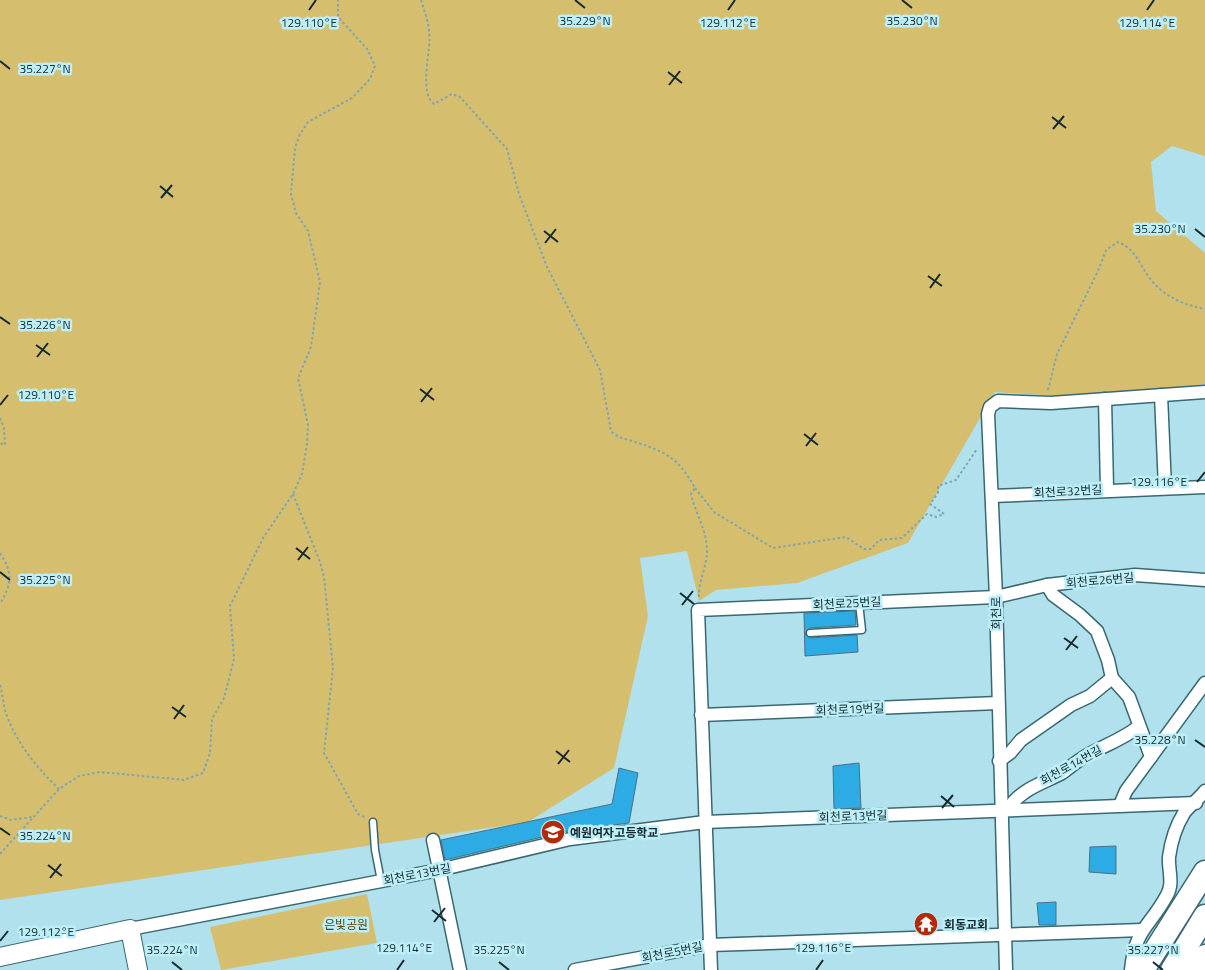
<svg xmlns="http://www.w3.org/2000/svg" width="1205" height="970" font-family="'Titillium Web','Noto Sans KR',sans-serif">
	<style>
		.green { fill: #d6be6f }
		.building { fill: #2dabe4; stroke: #4a7084 }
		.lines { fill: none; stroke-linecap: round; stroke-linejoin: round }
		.lane-casing { stroke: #396872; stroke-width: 9 }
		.street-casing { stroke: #396872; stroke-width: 15 }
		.secondary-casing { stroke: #396872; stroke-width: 20 }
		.highway-casing { stroke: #396872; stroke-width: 25 }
		.path { stroke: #7ea5af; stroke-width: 2; stroke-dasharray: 2.5 2.5; stroke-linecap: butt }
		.lane { stroke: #fff; stroke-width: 6 }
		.street { stroke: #fff; stroke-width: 12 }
		.secondary { stroke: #fff; stroke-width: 18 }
		.highway { stroke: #fff; stroke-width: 22 }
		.ticks { fill: none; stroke: #162a2e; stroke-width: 2 }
		.labels { text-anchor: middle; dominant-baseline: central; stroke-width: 5; stroke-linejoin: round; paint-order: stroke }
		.street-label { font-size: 12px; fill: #162a2e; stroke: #bdeffa }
		.poi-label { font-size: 12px; font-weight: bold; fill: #162a2e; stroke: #bdeffa; text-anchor: start }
		.park-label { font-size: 12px; fill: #59490a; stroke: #bdeffa }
		.ticks-label { font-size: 12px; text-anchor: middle; fill: #162a2e; stroke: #bdeffa; stroke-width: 5; stroke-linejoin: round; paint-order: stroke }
	</style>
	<rect width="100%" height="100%" fill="#b0e1ed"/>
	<g class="green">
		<path d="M0,0H1205V156L1172,146L1151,162L1156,211L1205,253V384L1105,399L995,392L908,543L797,583L716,590L699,601L687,551L640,558L648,616L614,768L528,822L0,900Z"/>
		<path d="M367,894L377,943L221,970L210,927Z"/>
	</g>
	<g class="building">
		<path d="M855,611L856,625L810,628L805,634L810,638L857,635L858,652L805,656L804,613Z"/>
		<path d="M859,763L861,808L834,809L833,766Z"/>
		<path d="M619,768L638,773L629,823L568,831L445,860L441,840L612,804Z"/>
		<path d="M1116,846V874L1089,872L1090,847Z"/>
		<path d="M1056,902V925H1039L1037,903Z"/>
	</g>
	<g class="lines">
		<g class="lane-casing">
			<g id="lane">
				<path d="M810,633L862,630L859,603"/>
				<path d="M373,822L375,850L381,881"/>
			</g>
		</g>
		<g class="street-casing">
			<g id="street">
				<path d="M1161,395L1165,488"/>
				<path d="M1105,399L1107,489"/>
				<path d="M992,496L1205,487"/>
				<path d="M1047,585L1053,595L1080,615L1097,631L1108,660L1112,678L1129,697L1151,757"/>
				<path d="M701,715L998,703"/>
				<path d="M999,761L1010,753L1021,740L1071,705L1090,696L1112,678"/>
				<path d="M1120,805L1126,791L1205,683"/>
				<path d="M1008,809C1021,789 1041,784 1062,773C1069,768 1076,762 1084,757C1102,746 1122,740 1138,727"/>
				<path d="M433,840L460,970"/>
				<path d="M130,929L439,870L570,839L705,822L1196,803"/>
				<path d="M575,970L710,945L1142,930"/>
				<path d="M711,970L698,610L996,597L1047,585L1135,575L1205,580"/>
				<path d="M1006,970L996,597L988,414L990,407L998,401L1051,403L1205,392"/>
				<path d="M1131,970C1135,928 1150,927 1167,895C1174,883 1168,870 1169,857C1171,842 1176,826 1184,813C1189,806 1199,799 1205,791"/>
			</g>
		</g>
		<g class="secondary-casing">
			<path id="secondary" d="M0,957L130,929L138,970"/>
		</g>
		<g class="highway-casing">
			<g id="highway">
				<path d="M1143,970L1205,872"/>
				<path d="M1172,970L1205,916"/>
				<path d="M1196,970L1205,956"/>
			</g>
		</g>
		<g class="path">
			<path d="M421,0C424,10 428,20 429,31C432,49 418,92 434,104L452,94L460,97L507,149L519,194L547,267L600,370L611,431C617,438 627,439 635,442C667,452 679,459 695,488L691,494C695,513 707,530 707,551C707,567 698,582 699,598"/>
			<path d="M1048,390L1057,354L1098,271L1106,250L1118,242C1137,250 1139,265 1151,280C1165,297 1184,305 1205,309"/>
			<path d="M0,418L4,428L5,445L0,443"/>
			<path d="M695,488L714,512L773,548L846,537L864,549H871L879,540L902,538L927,514L936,517L944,514L930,504L938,493V486L956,480L977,449"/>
			<path d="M293,494L320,562L324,577L333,668L324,753L358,814L366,818"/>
			<path d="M0,553C13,573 12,583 0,604"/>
			<path d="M0,685C3,695 3,706 7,716C18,745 37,768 59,789"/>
			<path d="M0,816L11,820L32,817"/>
			<path d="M0,854L59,789L79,776L100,772L184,780L203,773L210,753L212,719L224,698L234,659L230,606L263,538L293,494L302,474L307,444L308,425L298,378L311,347L320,282L308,231L296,213L291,194L295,148L300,134L308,122L352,98L370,79L375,66L368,50L338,17V0"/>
		</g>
		<use href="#lane" class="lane"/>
		<use href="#street" class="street"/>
		<use href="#secondary" class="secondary"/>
		<use href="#highway" class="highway"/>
	</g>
	<path class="ticks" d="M575,0L585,8M902,0L912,8M309,10L316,0M728,10L735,0M1147,10L1154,0M0,61L10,69M668,72L682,83M669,85L680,71M1052,117L1066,128M1053,129L1064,116M160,186L173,197M161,198L172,185M1195,229L1205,237M544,231L558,242M545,243L556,229M928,276L942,286M930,288L940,274M0,317L10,324M36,345L50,355M37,357L48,343M420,389L434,400M421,402L432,388M0,405L8,395M804,434L818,445M806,446L816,433M1197,482L1205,472M296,548L310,559M298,560L308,547M0,572L10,580M680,593L694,604M682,605L693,591M1064,638L1078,648M1066,650L1077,636M172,707L186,717M174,719L184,705M1195,740L1205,747M556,751L570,762M558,764L569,750M941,796L954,807M942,808L953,795M0,828L10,835M48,865L62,876M50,878L61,864M432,910L446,921M434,922L445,908M0,941L8,931M172,962L182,970M499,962L509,970M1153,962L1163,970M397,970L404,960M816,970L823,960"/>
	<defs>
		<g id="school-disc" transform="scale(1.25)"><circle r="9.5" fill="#b52907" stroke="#bdeffa"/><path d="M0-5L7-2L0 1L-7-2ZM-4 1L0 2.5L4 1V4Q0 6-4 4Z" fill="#fff"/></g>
		<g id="temple-disc" transform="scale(1.25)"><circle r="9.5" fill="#b52907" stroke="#bdeffa"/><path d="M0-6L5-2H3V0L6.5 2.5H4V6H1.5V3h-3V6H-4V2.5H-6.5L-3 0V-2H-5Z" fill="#fff"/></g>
	</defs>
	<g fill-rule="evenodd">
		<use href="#school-disc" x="553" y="832"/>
		<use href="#temple-disc" x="926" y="924"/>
	</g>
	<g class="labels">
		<g class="street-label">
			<text transform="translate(1068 491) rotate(-3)">회천로32번길</text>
			<text transform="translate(1100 580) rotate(-5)">회천로26번길</text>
			<text transform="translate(847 603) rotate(-3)">회천로25번길</text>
			<text transform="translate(996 613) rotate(-91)">회천로</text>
			<text transform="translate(850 709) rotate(-2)">회천로19번길</text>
			<text transform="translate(1071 765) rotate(-29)">회천로14번길</text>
			<text transform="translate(853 816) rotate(-2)">회천로13번길</text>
			<text transform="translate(417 874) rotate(-11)">회천로13번길</text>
			<text transform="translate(672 952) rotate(-11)">회천로5번길</text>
		</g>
		<g class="poi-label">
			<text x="570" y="832">예원여자고등학교</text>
			<text x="944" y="924">회동교회</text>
		</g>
		<g class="park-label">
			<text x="346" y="924">은빛공원</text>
		</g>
	</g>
	<g class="ticks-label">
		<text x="585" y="25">35.229°N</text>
		<text x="912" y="25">35.230°N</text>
		<text x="309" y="27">129.110°E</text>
		<text x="728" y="27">129.112°E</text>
		<text x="1147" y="27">129.114°E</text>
		<text x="45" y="73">35.227°N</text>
		<text x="1160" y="233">35.230°N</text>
		<text x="45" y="329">35.226°N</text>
		<text x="46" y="399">129.110°E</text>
		<text x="1159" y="486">129.116°E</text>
		<text x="45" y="584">35.225°N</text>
		<text x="1160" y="744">35.228°N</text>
		<text x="45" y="840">35.224°N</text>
		<text x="46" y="936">129.112°E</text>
		<text x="404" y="952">129.114°E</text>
		<text x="823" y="952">129.116°E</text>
		<text x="172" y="954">35.224°N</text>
		<text x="499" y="954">35.225°N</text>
		<text x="1153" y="954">35.227°N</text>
	</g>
</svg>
